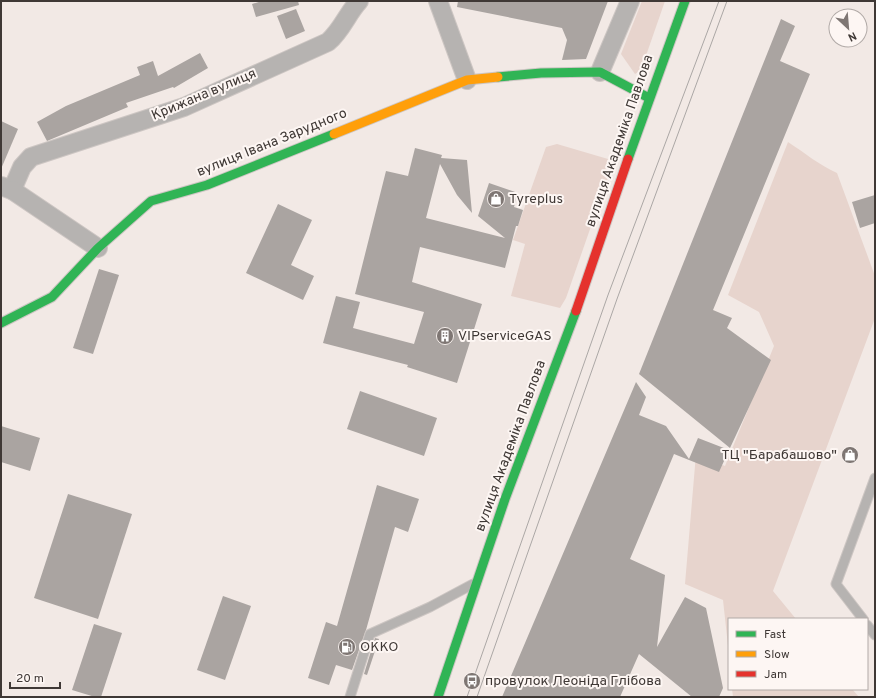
<svg xmlns="http://www.w3.org/2000/svg" width="876" height="698" font-family="Overpass,sans-serif">
	<style>
		.green { fill: #e7d4cd }
		.building { fill: #aaa4a1 }
		.lines { fill: none; stroke-linecap: round; stroke-linejoin: round }
		.lane-casing { stroke: #cdc6c3; stroke-width: 11 }
		.street-casing { stroke: #cdc6c3; stroke-width: 20 }
		.fast-casing { stroke: #cdc6c3; stroke-width: 11 }
		.slow-casing { stroke: #cdc6c3; stroke-width: 11 }
		.jam-casing { stroke: #cdc6c3; stroke-width: 11 }
		.lane { stroke: #b6b3b1; stroke-width: 9 }
		.street { stroke: #b6b3b1; stroke-width: 18 }
		.fast { stroke: #30b455; stroke-width: 9 }
		.slow { stroke: #ff9f0a; stroke-width: 9 }
		.jam { stroke: #e5322d; stroke-width: 9 }
		.tram { stroke: #aba7a5; stroke-width: 1 }
		.labels { text-anchor: middle; dominant-baseline: central; stroke-width: 4; stroke-linejoin: round; paint-order: stroke }
		.street-label { font-size: 14px; fill: #3f3835; stroke: #fdf6f3 }
		.poi-label { font-size: 14px; fill: #3f3835; stroke: #fdf6f3; text-anchor: start }
	</style>
	<rect width="100%" height="100%" fill="#f2e9e5"/>
	<g class="green">
		<path d="M642,1H665L641,70L635,74L621,54Z"/>
		<path d="M788,142C805,153 819,165 837,173L875,276V318L773,591L796,619H729V655L723,600L685,584L696,454L725,466L774,346L759,312L728,295Z"/>
		<path d="M557,144L608,159L611,161L612,166L566,298L560,308L511,296L525,244L513,240L546,147Z"/>
		<path d="M732,689H852L859,697H733Z"/>
	</g>
	<g class="building">
		<path d="M262,1H298L299,5L256,17L252,4Z"/>
		<path d="M458,1H608L586,59L562,60L567,40L562,28L457,7Z"/>
		<path d="M296,9L305,31L286,39L277,16Z"/>
		<path d="M781,19L795,26L780,61L810,74L713,310L732,318L727,328L771,360L730,448L639,374Z"/>
		<path d="M200,53L208,68L174,88L173,87L126,103L128,107L47,141L37,122L66,106L140,75L137,67L153,61L158,76Z"/>
		<path d="M1,121L18,129L1,169Z"/>
		<path d="M415,148L442,155L441,158L467,160L472,213L457,195L440,164L426,218L505,238L478,216L489,183L518,193L514,207L523,210L518,226H516L505,268L420,247L412,282L482,304L457,383L407,367L408,365L323,343L336,296L360,302L353,328L414,344L424,312L355,294L386,171L408,176Z"/>
		<path d="M875,195V223L860,228L852,202Z"/>
		<path d="M278,204L312,220L291,265L314,276L303,300L246,273Z"/>
		<path d="M99,269L119,275L93,354L73,348Z"/>
		<path d="M636,382L646,397L639,415L666,426L689,459L698,438L729,450L719,472L674,454L630,559L665,575L657,647L685,597L706,608L723,688L719,697H692L639,654L620,697H502Z"/>
		<path d="M360,391L437,418L424,456L347,429Z"/>
		<path d="M1,426L40,438L30,471L1,462Z"/>
		<path d="M377,485L419,499L408,532L395,527L366,630L352,670L336,665L329,685L308,678L326,622L337,626Z"/>
		<path d="M68,494L132,514L98,619L34,598Z"/>
		<path d="M223,596L251,606L225,680L197,670Z"/>
		<path d="M94,624L122,633L101,697H95L72,690Z"/>
		<path d="M375,638L379,639L367,675L364,674Z"/>
	</g>
	<g class="lines">
		<g class="lane-casing">
			<g id="lane">
				<path d="M863,619L836,584L875,478"/>
				<path d="M867,625L875,635"/>
				<path d="M350,697L370,634L430,607L473,584"/>
			</g>
		</g>
		<g class="street-casing">
			<g id="street">
				<path d="M438,1L467,80"/>
				<path d="M600,72L630,1"/>
				<path d="M1,186L12,190L22,167L31,157L184,107L328,42C342,30 347,14 359,1"/>
				<path d="M12,190L98,248"/>
			</g>
		</g>
		<g class="fast-casing">
			<g id="fast">
				<path d="M498,77L541,73L600,72L649,98"/>
				<path d="M628,159L685,1"/>
				<path d="M1,323L52,297L98,248L151,201L207,185L334,134"/>
				<path d="M438,697L505,499L576,311"/>
			</g>
		</g>
		<g class="slow-casing">
			<path id="slow" d="M334,134L467,80L498,77"/>
		</g>
		<g class="jam-casing">
			<path id="jam" d="M576,311L628,159"/>
		</g>
		<use href="#lane" class="lane"/>
		<use href="#street" class="street"/>
		<use href="#fast" class="fast"/>
		<use href="#slow" class="slow"/>
		<use href="#jam" class="jam"/>
		<g class="tram">
			<path d="M467,697L608,295L719,1"/>
			<path d="M477,697L617,299L727,1"/>
		</g>
	</g>
	<defs>
		<g id="shop-disc" transform="scale(0.9)"><circle r="9.5" fill="#7e7673" stroke="#fdf6f3"/><path d="M-5-2.5h2.3a2.7 3.5 0 0 1 5.4 0H5L5.5 6h-11ZM-1.5-2.5h3a1.5 2.3 0 0 0-3 0Z" fill="#fff"/></g>
		<g id="building-disc" transform="scale(0.9)"><circle r="9.5" fill="#7e7673" stroke="#fdf6f3"/><path d="M-4-6H4V6H1V3H-1V6H-4ZM-2.5-4.3h1.7v1.8h-1.7ZM.8-4.3h1.7v1.8H.8ZM-2.5-1h1.7V.8h-1.7ZM.8-1h1.7V.8H.8Z" fill="#fff"/></g>
		<g id="fuel-disc" transform="scale(0.9)"><circle r="9.5" fill="#7e7673" stroke="#fdf6f3"/><path d="M-5.5-6h7V0h2V4h1.3V-2.5L3-4.5l.8-.8L6-3V5H2.5V1h-1V6h-7ZM-4.2-4.7v3.2H.2V-4.7Z" fill="#fff"/></g>
		<g id="bus-disc" transform="scale(0.9)"><circle r="9.5" fill="#7e7673" stroke="#fdf6f3"/><path d="M-5-6H5V4H4V6H2V4H-2V6H-4V4H-5ZM-3.5-4V0h7V-4ZM-3.5 1.2v1.5H-2V1.2ZM2 1.2v1.5H3.5V1.2Z" fill="#fff"/></g>
	</defs>
	<g fill-rule="evenodd">
		<use href="#shop-disc" x="496" y="199"/>
		<use href="#building-disc" x="445" y="336"/>
		<use href="#shop-disc" x="850" y="455"/>
		<use href="#fuel-disc" x="347" y="647"/>
		<use href="#bus-disc" x="472" y="681"/>
	</g>
	<g class="labels">
		<g class="street-label">
			<text transform="translate(204 95) rotate(-23)">Крижана вулиця</text>
			<text transform="translate(620 141) rotate(-71)">вулиця Академіка Павлова</text>
			<text transform="translate(272 143) rotate(-22)">вулиця Івана Зарудного</text>
			<text transform="translate(511 446) rotate(-70)">вулиця Академіка Павлова</text>
		</g>
		<g class="poi-label">
			<text x="509" y="199">Tyreplus</text>
			<text x="458" y="336">VIPserviceGAS</text>
			<text x="837" y="455" text-anchor="end">ТЦ "Барабашово"</text>
			<text x="360" y="647">ОККО</text>
			<text x="485" y="681">провулок Леоніда Глібова</text>
		</g>
	</g>
	<rect width="876" height="698" fill="none" stroke="#3f3835" stroke-width="4"/>
	<rect x="728" y="618" width="140" height="72" fill="#fdf6f3" stroke="#b1aaa7"/>
	<rect x="736" y="631" width="20" height="6" fill="#30b455" stroke="#b1aaa7"/>
	<text x="764" y="638" font-size="12" fill="#3f3835">Fast</text>
	<rect x="736" y="651" width="20" height="6" fill="#ff9f0a" stroke="#b1aaa7"/>
	<text x="764" y="658" font-size="12" fill="#3f3835">Slow</text>
	<rect x="736" y="671" width="20" height="6" fill="#e5322d" stroke="#b1aaa7"/>
	<text x="764" y="678" font-size="12" fill="#3f3835">Jam</text>
	<g transform="translate(848 28) rotate(154)"><circle r="19" fill="#fdf6f3" stroke="#b1aaa7"/>
	<path d="M0-3L7 15L0 10L-7 15Z" fill="#7e7673"/>
	<text y="-6" font-size="11" font-weight="bold" text-anchor="middle" fill="#3f3835">N</text>
	</g>
	<path d="M10 682v6h50v-6" fill="none" stroke="#3f3835" stroke-width="2"/>
	<text x="16" y="682" font-size="12" fill="#3f3835" stroke="#fdf6f3" stroke-width="3" paint-order="stroke">20 m</text>
</svg>
